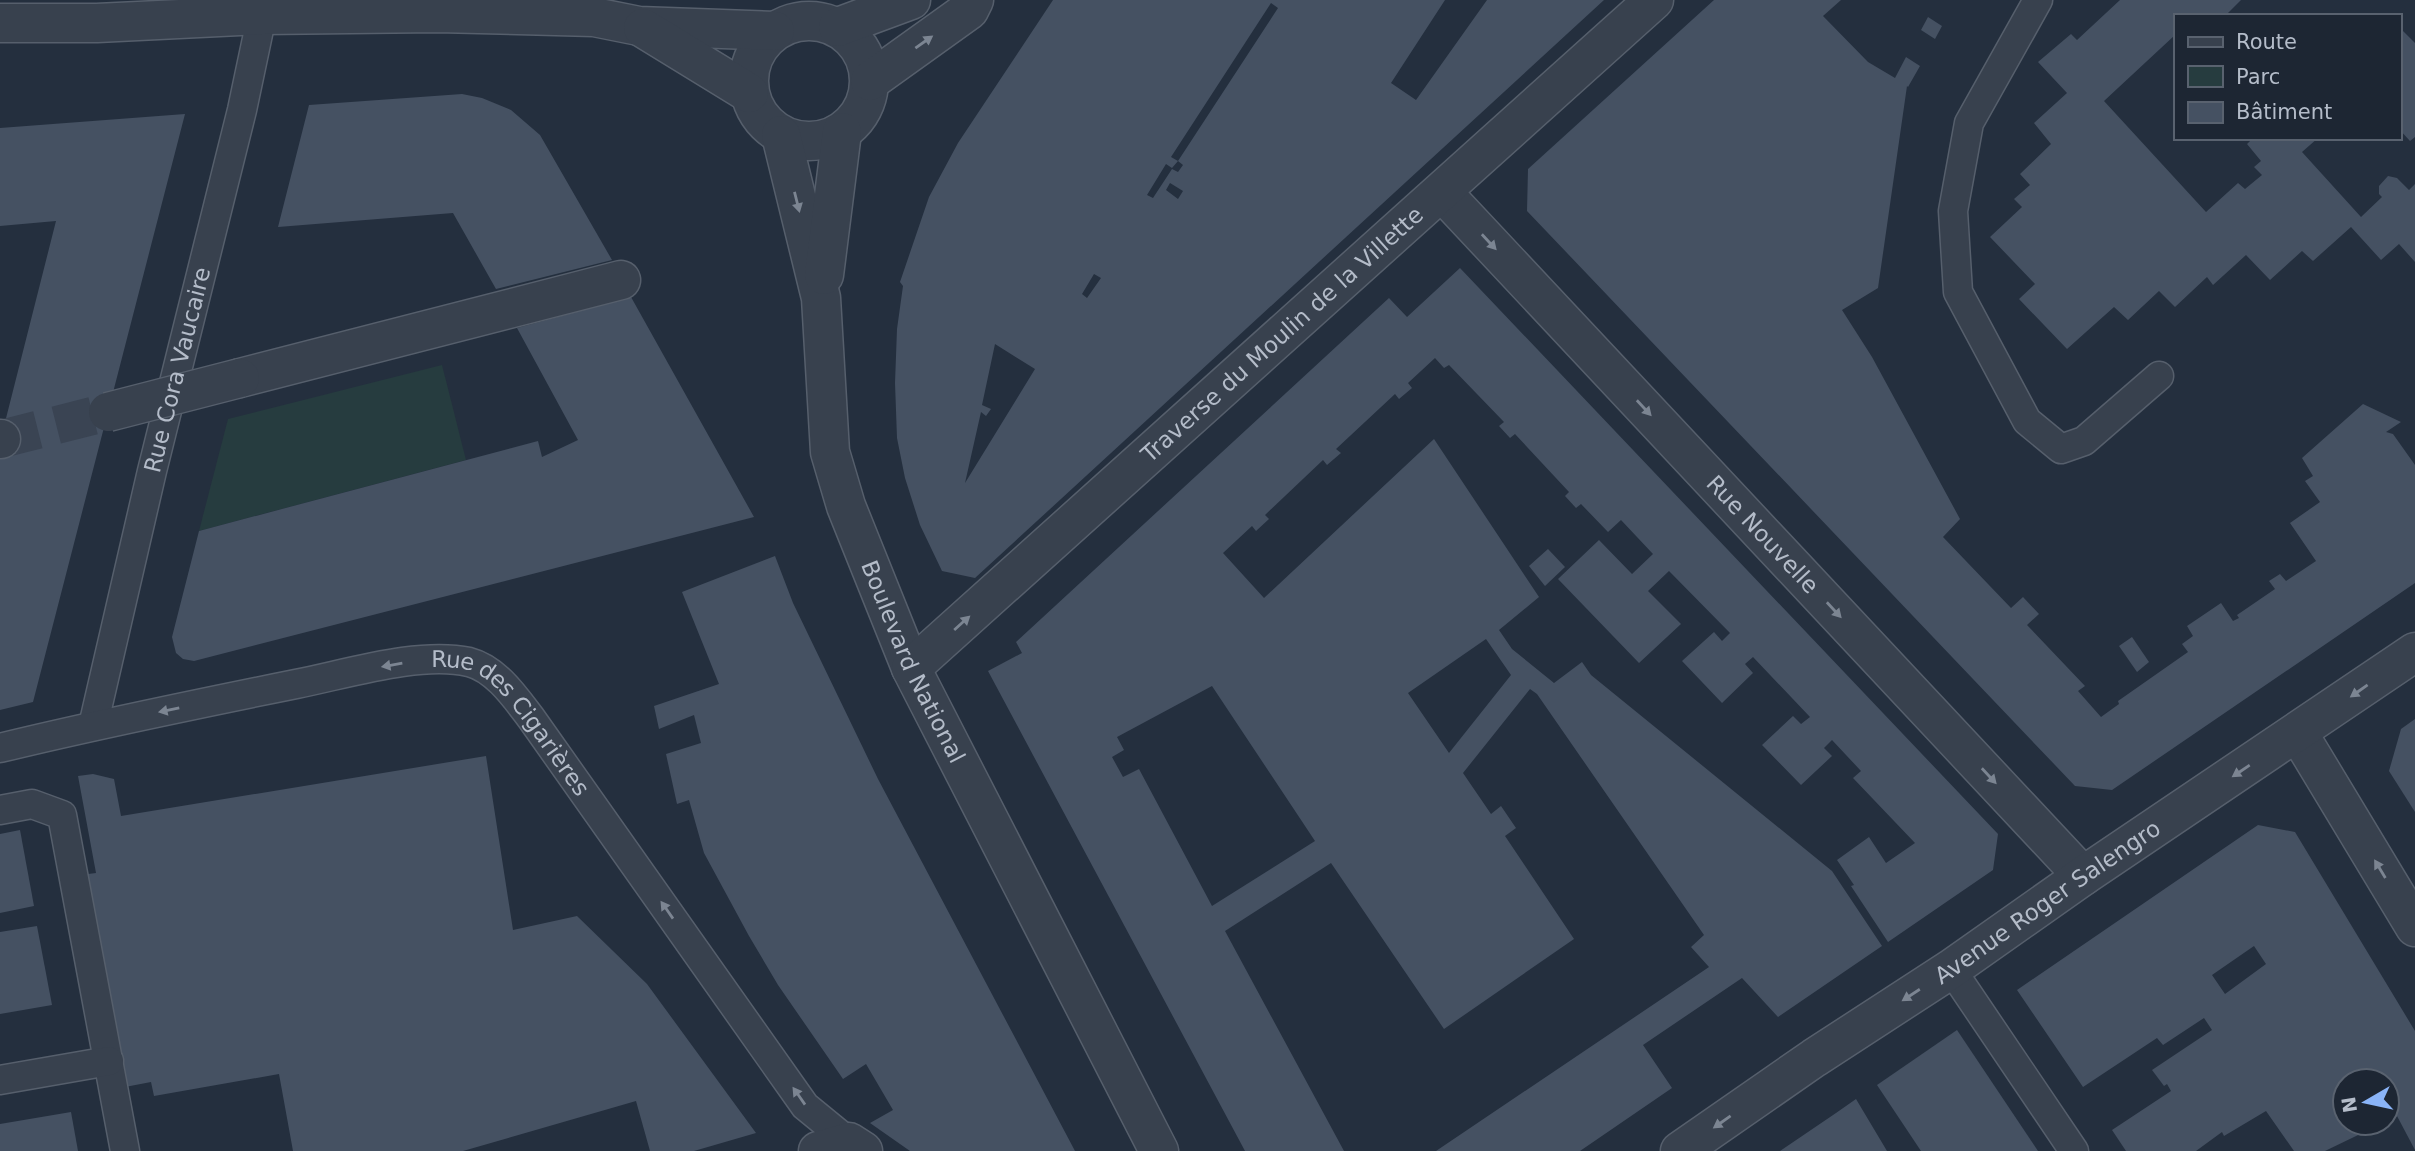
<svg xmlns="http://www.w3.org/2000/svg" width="2415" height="1151" font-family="'DejaVu Sans',sans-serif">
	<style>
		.green { fill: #263c3f }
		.building { fill: #455162; fill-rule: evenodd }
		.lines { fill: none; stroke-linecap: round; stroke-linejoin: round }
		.pedestrian-tunnel { stroke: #3a4453; stroke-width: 38; stroke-dasharray: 38 19; stroke-linecap: butt }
		.service-casing { stroke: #565f6c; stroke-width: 31 }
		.pedestrian-casing { stroke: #565f6c; stroke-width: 41 }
		.minor-casing { stroke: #565f6c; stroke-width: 41 }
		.service { stroke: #38414e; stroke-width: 28 }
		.pedestrian { stroke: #38414e; stroke-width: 38 }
		.minor { stroke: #38414e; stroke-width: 38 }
		.pedestrian-bridge-casing { stroke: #565f6c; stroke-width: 41; stroke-linecap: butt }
		.pedestrian-bridge { stroke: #38414e; stroke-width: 38 }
		.oneway { fill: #7c8592 }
		.labels { text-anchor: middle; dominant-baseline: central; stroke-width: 5; stroke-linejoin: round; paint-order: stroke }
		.street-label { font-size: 23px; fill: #b4bcc9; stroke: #1d2633 }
	</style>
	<rect width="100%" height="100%" fill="#242f3e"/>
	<path class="green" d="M442,365L466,460L199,531L228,419Z"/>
	<g class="building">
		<path d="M1053,0H1445L1391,83L1416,100L1487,0H1604L975,578L942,571L920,525L905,478L897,438L895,383L897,329L903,286L900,282L929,197L958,143ZM1271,3L1278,8L1178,161L1183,165L1178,172L1172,169L1153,198L1147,195L1166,164L1172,168L1178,161L1171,157ZM1170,183L1183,191L1178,199L1166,190ZM1094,274L1101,278L1087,298L1082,294ZM995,344L1035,369L965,483L981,412L986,416L991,409L982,405Z"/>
		<path d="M1714,0H1841L1823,16L1868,62L1895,78L1906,57L1920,66L1908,87L1907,86L1878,288L1842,310L1872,357L1960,519L1943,537L2011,608L2023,597L2039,614L2027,625L2085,686L2078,691L2101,717L2119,704L2118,701L2188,652L2182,644L2193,636L2187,626L2221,603L2233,621L2239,618L2237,615L2275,589L2269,581L2280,574L2286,581L2316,561L2290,523L2320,502L2305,481L2313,476L2302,458L2363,404L2401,422L2386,432L2393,434L2415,465V583L2112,790L2075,786L1527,211L1528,169Z"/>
		<path d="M2120,0H2241L2225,16H2175V35L2104,101L2206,212L2238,183L2245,189L2262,175L2254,167L2261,161L2247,144L2253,138H2318L2302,152L2361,217L2382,197L2379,194V186L2388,176L2397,178L2409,190L2415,184V262L2399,244L2381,260L2351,227L2313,261L2302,251L2270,280L2246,255L2213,285L2207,277L2175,307L2159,291L2128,320L2114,307L2067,349L2019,299L2035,284L1990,237L2022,207L2014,199L2030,185L2020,174L2051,144L2034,123L2067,93L2038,62L2071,34L2077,40Z"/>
		<path d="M1928,17L1942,26L1935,39L1921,30Z"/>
		<path d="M2403,31L2415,43V137L2410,141L2399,129V34Z"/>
		<path d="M462,94L482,98L511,110L540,135L612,260L496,289L453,213L278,227L309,105Z"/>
		<path d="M185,114L33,702L0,710V442L56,221L0,226V128Z"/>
		<path d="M1460,268L1998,834L1993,870L1888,942L1851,886L1854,885L1837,860L1869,837L1886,863L1915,843L1853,778L1861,771L1832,740L1824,748L1832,756L1801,785L1762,745L1793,716L1801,724L1810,717L1753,657L1745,664L1753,673L1722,703L1682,661L1714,632L1722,641L1730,633L1669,571L1648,591L1681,624L1639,663L1558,579L1599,540L1632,574L1653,554L1621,520L1608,532L1581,504L1576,508L1565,496L1569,492L1515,434L1510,438L1499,426L1504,422L1449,365L1444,368L1435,358L1408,383L1412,388L1399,399L1395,394L1336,449L1341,453L1327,465L1323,460L1265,515L1269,519L1256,531L1252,526L1223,553L1264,598L1434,439L1539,597L1499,630L1512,649L1554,683L1582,662L1591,675L1832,871L1882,946L1778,1017L1742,978L1643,1045L1672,1088L1580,1151H1436L1709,967L1691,947L1704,935L1537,694L1530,689L1463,773L1491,814L1501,806L1516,828L1505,836L1574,939L1444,1029L1331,863L1225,931L1344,1151H1245L988,671L1022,653L1016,642L1389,298L1407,317ZM1486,639L1511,675L1449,753L1408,693ZM1212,686L1315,841L1212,906L1139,769L1123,777L1112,757L1124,750L1117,737Z"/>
		<path d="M631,297L754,517L194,661L183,659L176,653L172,637L199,531L538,441L542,457L578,440L517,328Z"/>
		<path d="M1548,549L1565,567L1545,586L1529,566Z"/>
		<path d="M775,556L793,603L878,779L1075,1151H910L870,1123L893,1110L866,1064L843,1079L778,985L749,936L704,853L689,800L677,804L666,754L701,743L694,715L659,729L654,706L719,684L682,592Z"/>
		<path d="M2132,637L2149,662L2137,672L2119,646Z"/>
		<path d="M2415,719V812L2389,771L2401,729Z"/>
		<path d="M486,756L513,930L577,916L647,984L756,1133L694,1151H650L636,1101L463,1151H293L279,1074L154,1096L151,1082L125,1087L88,874L96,873L78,776L93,774L114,779L121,816Z"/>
		<path d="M2258,825L2295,832L2415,1031V1150L2397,1116L2387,1121V1081H2345V1123H2383L2325,1151H2294L2266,1111L2224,1136L2222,1132L2196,1151H2126L2112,1130L2171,1091L2167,1084L2164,1086L2152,1070L2212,1030L2204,1018L2163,1045L2157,1038L2083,1087L2017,990ZM2254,946L2266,964L2225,994L2212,975Z"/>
		<path d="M20,830L34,906L0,913V834Z"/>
		<path d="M37,926L52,1005L0,1014V932Z"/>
		<path d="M1957,1030L2038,1151H1921L1877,1085Z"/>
		<path d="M1856,1099L1887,1151H1780L1836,1113Z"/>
		<path d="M71,1112L78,1151H0V1124Z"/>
	</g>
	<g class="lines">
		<path class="pedestrian-tunnel" d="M1,439L108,412"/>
		<g class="service-casing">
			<g id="service">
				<path d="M2038,0L1969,123L1953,211L1958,292L2027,421L2061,449L2084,441L2159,376"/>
				<path id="s1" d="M93,726L152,471L242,110L262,15"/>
				<path id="s2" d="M0,748C98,724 197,704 296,684C347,674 419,651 469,662C496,669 515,697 531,718L805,1106L849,1142"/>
				<path d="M0,810L32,804L62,815L125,1151"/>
				<path d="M1951,969L2074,1151"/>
				<path d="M0,1080L109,1061"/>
			</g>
		</g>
		<g class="pedestrian-casing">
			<g id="pedestrian">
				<path d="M240,378L621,280"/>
				<path d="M0,439H1"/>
			</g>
		</g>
		<g class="minor-casing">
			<g id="minor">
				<circle cx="809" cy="81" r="60"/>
				<path d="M0,23H97L262,15L438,13L594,17L639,26L775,31"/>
				<path d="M838,27L911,0"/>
				<path d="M643,28L749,93"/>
				<path d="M870,81L969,10L974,0"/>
				<path id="s3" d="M781,135L821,298L830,452L846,506L911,668L1159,1151"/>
				<path id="s4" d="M1442,192L2083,876"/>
				<path d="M824,275L842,132"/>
				<path id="s5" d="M911,668L1654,0"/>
				<path d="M2298,733L2415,927"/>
				<path d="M818,1151L849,1142L863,1151"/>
				<path id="s6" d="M1680,1151L1814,1058L1951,969L2083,876L2415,652"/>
			</g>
		</g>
		<use href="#service" class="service"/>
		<use href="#pedestrian" class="pedestrian"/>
		<use href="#minor" class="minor"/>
		<g class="pedestrian-bridge-casing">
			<path id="pedestrian-bridge" d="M108,412L240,378"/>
		</g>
		<use href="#pedestrian-bridge" class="pedestrian-bridge"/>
	</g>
	<defs><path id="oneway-solid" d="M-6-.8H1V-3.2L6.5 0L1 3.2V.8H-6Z" transform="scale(1.75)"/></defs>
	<g class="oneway">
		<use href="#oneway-solid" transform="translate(924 42) rotate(-35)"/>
		<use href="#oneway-solid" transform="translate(797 202) rotate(76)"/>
		<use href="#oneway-solid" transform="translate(1489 242) rotate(47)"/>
		<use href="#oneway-solid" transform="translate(1644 408) rotate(47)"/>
		<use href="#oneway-solid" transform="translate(1834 610) rotate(47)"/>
		<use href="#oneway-solid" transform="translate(962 623) rotate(-42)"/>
		<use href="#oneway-solid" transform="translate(392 665) rotate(170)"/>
		<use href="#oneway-solid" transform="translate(2359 691) rotate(145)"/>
		<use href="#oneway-solid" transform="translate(169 710) rotate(168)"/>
		<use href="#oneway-solid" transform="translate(2241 771) rotate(146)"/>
		<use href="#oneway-solid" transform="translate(1989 776) rotate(47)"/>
		<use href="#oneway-solid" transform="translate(2380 869) rotate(-121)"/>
		<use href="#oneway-solid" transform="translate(667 910) rotate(-125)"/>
		<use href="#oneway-solid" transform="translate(1911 995) rotate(147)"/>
		<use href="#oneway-solid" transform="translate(799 1096) rotate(-125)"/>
		<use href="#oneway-solid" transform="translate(1722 1122) rotate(145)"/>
	</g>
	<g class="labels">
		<g class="street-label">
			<text stroke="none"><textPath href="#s5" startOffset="499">Traverse du Moulin de la Villette</textPath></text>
			<text stroke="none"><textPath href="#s1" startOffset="366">Rue Cora Vaucaire</textPath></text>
			<text stroke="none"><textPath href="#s4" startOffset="469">Rue Nouvelle</textPath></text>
			<text stroke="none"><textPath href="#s3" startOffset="548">Boulevard National</textPath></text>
			<text stroke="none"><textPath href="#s2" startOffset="548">Rue des Cigarières</textPath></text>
			<text stroke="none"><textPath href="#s6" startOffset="444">Avenue Roger Salengro</textPath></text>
		</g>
	</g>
	<rect x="2174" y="14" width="228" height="126" fill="#1d2633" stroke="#59626f" stroke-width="2"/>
	<rect x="2188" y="37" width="35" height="10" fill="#38414e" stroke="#59626f" stroke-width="2"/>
	<text x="2236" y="49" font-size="21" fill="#b4bcc9">Route</text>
	<rect x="2188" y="66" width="35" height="21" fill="#263c3f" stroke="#59626f" stroke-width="2"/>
	<text x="2236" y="84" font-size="21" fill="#b4bcc9">Parc</text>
	<rect x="2188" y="102" width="35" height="21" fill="#455162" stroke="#59626f" stroke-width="2"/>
	<text x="2236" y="119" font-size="21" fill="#b4bcc9">Bâtiment</text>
	<g transform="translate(2366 1102) rotate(261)"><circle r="33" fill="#1d2633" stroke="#59626f" stroke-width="2"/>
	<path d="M0-5L12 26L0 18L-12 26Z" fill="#8ab4f8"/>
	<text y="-10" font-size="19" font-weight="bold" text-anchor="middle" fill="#b4bcc9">N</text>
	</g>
</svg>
